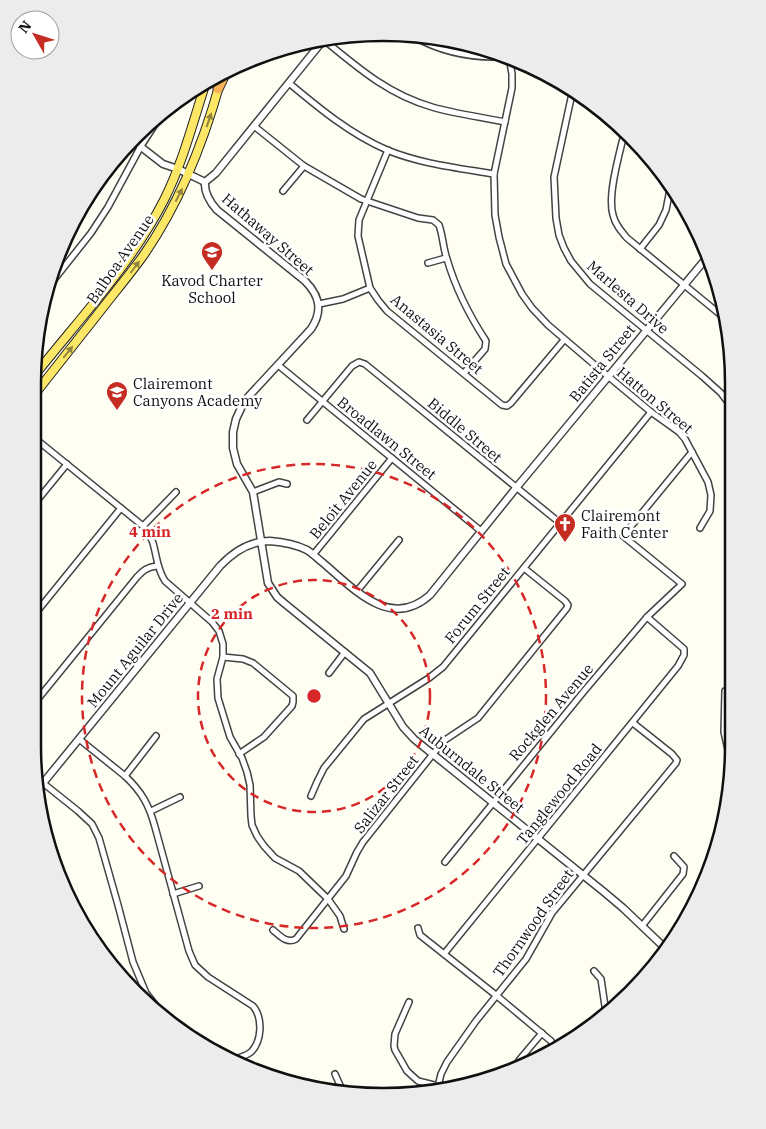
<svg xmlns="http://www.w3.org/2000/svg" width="766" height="1129" font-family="'IBM Plex Serif',serif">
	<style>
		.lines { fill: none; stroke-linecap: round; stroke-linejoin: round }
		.minor-casing { stroke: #434343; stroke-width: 8 }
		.tertiary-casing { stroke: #434343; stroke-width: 9 }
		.primary-casing { stroke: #212121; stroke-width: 10 }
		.motorway-casing { stroke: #212121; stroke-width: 11 }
		.minor { stroke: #fff; stroke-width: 5 }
		.tertiary { stroke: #fff; stroke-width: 6 }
		.primary { stroke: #fce766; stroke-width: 8 }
		.motorway { stroke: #f8b257; stroke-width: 9 }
		.oneway { fill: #92863f }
		.ring { fill: none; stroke: #d62828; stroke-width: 2.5; stroke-dasharray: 9 6 }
		.labels { text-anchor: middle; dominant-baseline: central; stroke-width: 5; stroke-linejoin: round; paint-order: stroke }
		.street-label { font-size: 15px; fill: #101010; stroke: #fff }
		.poi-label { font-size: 15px; fill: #101010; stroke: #fff; text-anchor: start }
		.rim { fill: none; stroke: #101010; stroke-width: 2.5 }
		.centre { fill: #d62828; stroke: #fff; stroke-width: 2.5 }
		.ring-label { font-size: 15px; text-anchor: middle; font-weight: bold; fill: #d62828; stroke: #fff; stroke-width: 5; stroke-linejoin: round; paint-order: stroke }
	</style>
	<rect width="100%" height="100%" fill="#fffef3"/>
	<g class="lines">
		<g class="minor-casing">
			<g id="minor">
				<path d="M324,40C358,68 389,95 432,107C456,114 481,117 505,122"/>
				<path d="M509,57L512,74V88L494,174L495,215L499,237L506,264L522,294L532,308L548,325L603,372L651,412L679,432L685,439L708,482L711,495L710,511L700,528"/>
				<path d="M289,83C319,108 350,134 387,150C421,164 458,168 494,174"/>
				<path d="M573,89L554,177L556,218L559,235L564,248L571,261L590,284L702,376L721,393L733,409"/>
				<path d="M254,126L304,166L361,199L418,218L433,220L439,225C443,236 443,248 447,259C456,290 469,315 486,341L485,349L464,373"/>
				<path d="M625,130C620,152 607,195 613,215C615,224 621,231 627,238L727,320"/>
				<path d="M388,150L359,220L358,236L370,288L378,300L387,311L502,405L507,406L511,403L564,340"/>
				<path d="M283,191L304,166"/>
				<path d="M640,249L659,225L666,210L671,184"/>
				<path d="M428,263L446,258"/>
				<path d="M49,286L91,233L108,207L141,146L154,126L156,118"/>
				<path d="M319,304L343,299L370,288"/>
				<path d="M278,365L481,531"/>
				<path d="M307,420L352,366L359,362L365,364L560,523"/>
				<path d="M37,440L143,526C147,532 151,537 153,543C157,557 157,569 165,581L212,622L219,631L223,644V657L217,679L218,698L230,737L242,758L247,772L250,785L251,816L252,825L257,836L264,846L275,858L299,871L328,899L340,916L344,929"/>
				<path d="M253,492L279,482L287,484"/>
				<path d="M36,502L67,464"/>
				<path d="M143,526L176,492"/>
				<path d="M313,555L392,458"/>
				<path d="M357,591L399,540"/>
				<path d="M35,614L121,508"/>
				<path d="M223,657L243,659L253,663L293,696V702L292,706L264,737L239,754"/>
				<path d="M329,673L345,652"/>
				<path d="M725,691L724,732L728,750"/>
				<path d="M33,705L137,577C143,570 148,567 157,566"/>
				<path d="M79,739L125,776C142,792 149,805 155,827L189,951L195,965L208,977L253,1006C263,1018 262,1041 251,1052C246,1056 238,1058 232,1060"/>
				<path d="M125,776L156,736"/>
				<path d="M38,779L78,811L92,824L99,838L118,905L133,962L146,993L157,1007L173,1023L218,1052"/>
				<path d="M311,796L317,782L324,768L364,719L429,678L443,667L651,412"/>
				<path d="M151,811L180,797"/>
				<path d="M445,862L585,690L647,617L682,584L623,536L692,452"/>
				<path d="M173,894L199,886"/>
				<path d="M642,926L683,874L684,867L674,856"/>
				<path d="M418,928L420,935L497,996L551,1041L555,1051"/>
				<path d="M273,930C280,936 287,944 296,939L346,876L357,852L363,842L437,749L445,740L478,718L567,608L568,605L565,601L524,568"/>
				<path d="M444,954L678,666L684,655V649L647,617"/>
				<path d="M594,971L601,979L606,1013"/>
				<path d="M409,1002L395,1034L394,1046L395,1050L407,1071L418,1081L438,1086"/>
				<path d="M516,1066L520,1059L542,1033"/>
				<path d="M335,1074L343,1092"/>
				<path d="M437,1091L441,1074L447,1062L476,1021L526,959L552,913L676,763L677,760L672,754L633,723"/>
			</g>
		</g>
		<g class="tertiary-casing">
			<g id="tertiary">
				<path d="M414,36C442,52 474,58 507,56"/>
				<path d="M132,140L163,164L178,169L205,182"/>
				<path d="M205,182C204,193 210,202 217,210L305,281C320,296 323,311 311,329L248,397L243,404L236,419L233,432V448L237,464L253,492L268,583L277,597L284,603L370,673L403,727L414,739L604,892L623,908L664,947"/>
				<path d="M205,182L216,173L325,38"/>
				<path d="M39,788L220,566C233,552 250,541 270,541C283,542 295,544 307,550C312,553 317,558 322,562C353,588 390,631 430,595L516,488L709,255"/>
			</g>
		</g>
		<g class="primary-casing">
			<g id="primary">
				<path d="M38,371C82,316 132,263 164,200C183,162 193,122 206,82"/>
				<path d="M38,390C59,363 80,337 101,310C115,292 130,274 143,256C180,203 203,144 220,83"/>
			</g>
		</g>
		<g class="motorway-casing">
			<path id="motorway" d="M218,89L226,72"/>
		</g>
		<use href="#minor" class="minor"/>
		<use href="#tertiary" class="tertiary"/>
		<use href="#primary" class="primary"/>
		<use href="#motorway" class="motorway"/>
	</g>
	<defs><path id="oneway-solid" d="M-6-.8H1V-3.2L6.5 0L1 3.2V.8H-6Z" transform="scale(1.25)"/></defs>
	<g class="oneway">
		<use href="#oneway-solid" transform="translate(209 120) rotate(-71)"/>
		<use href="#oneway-solid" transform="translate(179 195) rotate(-63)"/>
		<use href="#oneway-solid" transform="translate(135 267) rotate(-53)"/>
		<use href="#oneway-solid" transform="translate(68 352) rotate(-51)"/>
	</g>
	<g class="ring">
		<circle cx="314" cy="696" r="116"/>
		<circle cx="314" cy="696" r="232"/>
	</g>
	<defs>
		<g id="school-pin" transform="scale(1.125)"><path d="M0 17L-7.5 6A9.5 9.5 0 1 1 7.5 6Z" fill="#c52c22" stroke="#fff"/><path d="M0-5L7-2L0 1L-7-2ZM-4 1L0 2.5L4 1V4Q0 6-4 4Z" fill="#fff"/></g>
		<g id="church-pin" transform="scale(1.125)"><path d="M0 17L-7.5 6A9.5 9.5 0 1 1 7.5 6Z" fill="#c52c22" stroke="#fff"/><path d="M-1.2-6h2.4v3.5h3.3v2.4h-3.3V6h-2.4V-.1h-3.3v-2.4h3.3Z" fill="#fff"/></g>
	</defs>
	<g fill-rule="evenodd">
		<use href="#school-pin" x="212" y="252"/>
		<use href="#school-pin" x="117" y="392"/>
		<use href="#church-pin" x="565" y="524"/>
	</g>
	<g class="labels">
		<g class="street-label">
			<text transform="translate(268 234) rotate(41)">Hathaway Street</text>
			<text transform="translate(120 259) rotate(-55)">Balboa Avenue</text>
			<text transform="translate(628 297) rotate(41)">Marlesta Drive</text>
			<text transform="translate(437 334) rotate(40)">Anastasia Street</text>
			<text transform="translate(602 363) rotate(-51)">Batista Street</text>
			<text transform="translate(655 400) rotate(40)">Hatton Street</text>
			<text transform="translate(465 430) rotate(40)">Biddle Street</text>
			<text transform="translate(387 438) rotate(39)">Broadlawn Street</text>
			<text transform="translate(343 499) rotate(-51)">Beloit Avenue</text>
			<text transform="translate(477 605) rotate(-51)">Forum Street</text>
			<text transform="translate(135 650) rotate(-51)">Mount Aguilar Drive</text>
			<text transform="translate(551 712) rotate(-50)">Rockglen Avenue</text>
			<text transform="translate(472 769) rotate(39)">Auburndale Street</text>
			<text transform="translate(386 794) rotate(-52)">Salizar Street</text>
			<text transform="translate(559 794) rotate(-51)">Tanglewood Road</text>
			<text transform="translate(533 923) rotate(-55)">Thornwood Street</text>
		</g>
		<g class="poi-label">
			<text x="212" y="280" text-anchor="middle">Kavod Charter<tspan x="212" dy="17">School</tspan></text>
			<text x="133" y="383">Clairemont<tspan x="133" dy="17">Canyons Academy</tspan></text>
			<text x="581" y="515">Clairemont<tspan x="581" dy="17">Faith Center</tspan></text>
		</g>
	</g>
	<path d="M0 0H766V1129H0ZM383 41H383A342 342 0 0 1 725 383V746A342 342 0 0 1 383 1088H383A342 342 0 0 1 41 746V383A342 342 0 0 1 383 41Z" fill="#ececec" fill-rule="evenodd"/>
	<path class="rim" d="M383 41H383A342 342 0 0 1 725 383V746A342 342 0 0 1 383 1088H383A342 342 0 0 1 41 746V383A342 342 0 0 1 383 41Z"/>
	<circle cx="314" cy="696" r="8" class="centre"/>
	<g class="ring-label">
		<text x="150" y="537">4 min</text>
		<text x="232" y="619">2 min</text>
	</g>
	<g transform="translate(35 35) rotate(309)"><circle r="24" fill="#ffffff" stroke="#9f9f9f"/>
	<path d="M0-4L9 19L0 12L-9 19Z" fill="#c52c22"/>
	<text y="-8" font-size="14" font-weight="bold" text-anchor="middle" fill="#101010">N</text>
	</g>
</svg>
